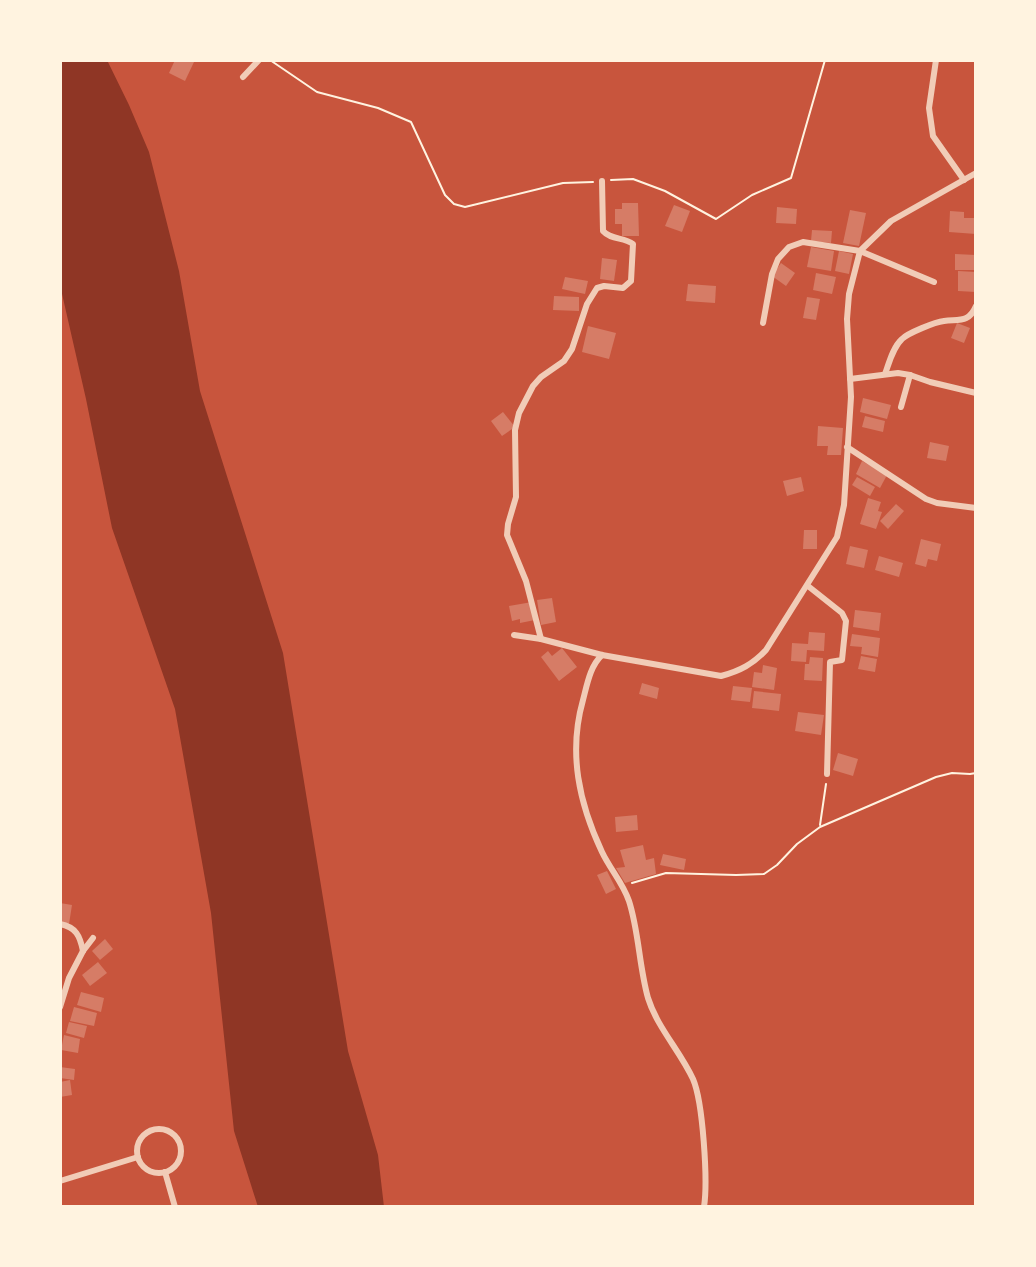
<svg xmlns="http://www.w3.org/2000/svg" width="1036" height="1267" font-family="Cabin,sans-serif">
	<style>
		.water { fill: #8f3625 }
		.building { fill: #d67c66 }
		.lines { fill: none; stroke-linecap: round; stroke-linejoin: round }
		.path { stroke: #fff3e0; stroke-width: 2 }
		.minor { stroke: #f1ccb7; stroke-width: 6 }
	</style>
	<rect width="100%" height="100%" fill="#c8553d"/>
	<path class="water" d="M60,60H107L129,105L149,152L179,271L200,391L283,653L348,1051L378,1155L384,1207H258L234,1131L211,913L175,709L112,528L86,399L60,285Z"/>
	<g class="building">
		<path d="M175,60H189L194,62L185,81L169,73Z"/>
		<path d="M622,203H638L639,236H622V224H615V209H622Z"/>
		<path d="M674,205L690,211L682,232L665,226Z"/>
		<path d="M777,207L797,209L796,224L776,223Z"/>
		<path d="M850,210L866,213L859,246L843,243Z"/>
		<path d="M950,211L964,212V218H976V234L949,232Z"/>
		<path d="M812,230L832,231L831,243L811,241Z"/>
		<path d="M811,247L834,251L831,271L807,267Z"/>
		<path d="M839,251L853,254L849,274L835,271Z"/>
		<path d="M955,254L976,255V270H955Z"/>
		<path d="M602,258L617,260L614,281L600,279Z"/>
		<path d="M781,263L795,273L786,286L772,276Z"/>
		<path d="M958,271L976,272V292L958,291Z"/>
		<path d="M816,273L836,277L832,294L813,290Z"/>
		<path d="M565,277L588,281L585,294L562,289Z"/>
		<path d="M688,284L716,286L715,303L686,301Z"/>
		<path d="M554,296L579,297V311L553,310Z"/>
		<path d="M807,297L820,299L816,320L803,318Z"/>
		<path d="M957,323L970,328L964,343L951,338Z"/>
		<path d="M588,326L616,333L609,359L582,352Z"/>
		<path d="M863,398L891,405L887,419L860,412Z"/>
		<path d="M503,412L515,427L502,436L491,421Z"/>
		<path d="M865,416L885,421L883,432L862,427Z"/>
		<path d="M818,426L843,428L841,455H827L828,446H817Z"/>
		<path d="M930,442L949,446L946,461L927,458Z"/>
		<path d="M862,461L887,475L880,488L856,474Z"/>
		<path d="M801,477L804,491L787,496L783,481Z"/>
		<path d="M857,477L875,487L870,496L852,485Z"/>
		<path d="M868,498L881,502L878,511L882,512L876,529L860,524Z"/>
		<path d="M896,504L904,511L888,529L880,521Z"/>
		<path d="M804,530H817V549H803Z"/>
		<path d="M921,539L941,544L937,561L928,559L926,567L915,564Z"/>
		<path d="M850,546L868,550L864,568L846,564Z"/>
		<path d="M879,556L903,563L899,577L875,570Z"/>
		<path d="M552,598L556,622L541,625L537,600Z"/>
		<path d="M532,602L535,620L520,623V619L512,621L509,606Z"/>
		<path d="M855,610L881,613L879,631L853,627Z"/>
		<path d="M809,632L825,633L824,651L807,650L806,662L791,661L792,643L808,644Z"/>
		<path d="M852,634L880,638L878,657L861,654L862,647L850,646Z"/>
		<path d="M562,648L577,667L559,681L541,657L548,651L552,656Z"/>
		<path d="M861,656L877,659L875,672L858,669Z"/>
		<path d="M810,657L823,658L822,681L804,680L805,664H809Z"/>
		<path d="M763,665L777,668L774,690L752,687L754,672L762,673Z"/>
		<path d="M642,683L659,688L657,699L639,694Z"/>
		<path d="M733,686L752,688L750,702L731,700Z"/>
		<path d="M754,691L781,694L779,711L752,708Z"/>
		<path d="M798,712L824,715L821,735L795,731Z"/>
		<path d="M838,753L858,759L853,776L833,770Z"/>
		<path d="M637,815L638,830L616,832L615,817Z"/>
		<path d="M643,845L646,860L654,858L656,874L625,883L616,868L625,867L620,850Z"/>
		<path d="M663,854L686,859L684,870L660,865Z"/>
		<path d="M607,871L616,889L606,894L597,875Z"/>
		<path d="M60,903L72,905L69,924L60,923Z"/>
		<path d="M105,939L113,949L100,960L92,951Z"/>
		<path d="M98,962L107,973L90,986L82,975Z"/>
		<path d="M81,992L104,998L101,1012L77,1005Z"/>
		<path d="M74,1007L97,1013L94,1026L70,1021Z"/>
		<path d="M69,1022L87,1026L84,1038L66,1033Z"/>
		<path d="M64,1035L80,1039L78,1053L61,1050Z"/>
		<path d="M60,1067L75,1069L74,1080L60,1078Z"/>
		<path d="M70,1080L72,1095L60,1097V1082Z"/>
	</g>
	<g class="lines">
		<g class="path">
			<path d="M270,60L317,92L378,108L411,122L445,195L454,204L465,207L563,183L593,182"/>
			<path d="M611,180L633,179L665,191L716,219L752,195L791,178L825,60"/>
			<path d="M820,825L826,784"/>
			<path d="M632,883L666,873L736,875L764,874L777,865L797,844L820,827L936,777L952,773L970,774L976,773"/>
		</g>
		<g class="minor">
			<path d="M936,60L929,108L933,136L964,180"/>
			<path d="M243,77L259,60"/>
			<path d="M763,323L772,274L778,259L789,247L803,242L860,251L934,282"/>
			<path d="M885,374C889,363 893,347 902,339C908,333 935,322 944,321C959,319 969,323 976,306"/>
			<path d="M850,379L898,373L910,375L930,382L976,393"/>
			<path d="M901,407L910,375"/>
			<path d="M847,447L926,499L937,503L976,508"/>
			<path d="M808,586L842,613L846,621L842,660L830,662L827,774"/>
			<path d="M514,635L541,639L602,655L721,676C740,671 753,664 766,650L837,537L844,505L851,397L847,319L849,294L860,251L891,221L976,173"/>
			<path d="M541,639L526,581L507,535L508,524L516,497L515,430L519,413L533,386L541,377L564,361L572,349L587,304L597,288L604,286L623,288L631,281L633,244C624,237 611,240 603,231L602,181"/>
			<path d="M602,655C590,666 587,685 583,700C568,753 579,803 602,852C610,869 623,883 629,901C639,932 639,966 648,998C657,1027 680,1051 693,1079C703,1102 708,1181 704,1207"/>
			<path d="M60,924C76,927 80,936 83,951"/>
			<path d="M60,1007L69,978L83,951L93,938"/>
			<circle cx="159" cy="1151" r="22"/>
			<path d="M165,1172L175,1207"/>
			<path d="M60,1181L138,1157"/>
		</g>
	</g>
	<rect width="1036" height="1267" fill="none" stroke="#fff3e0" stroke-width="124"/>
</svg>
